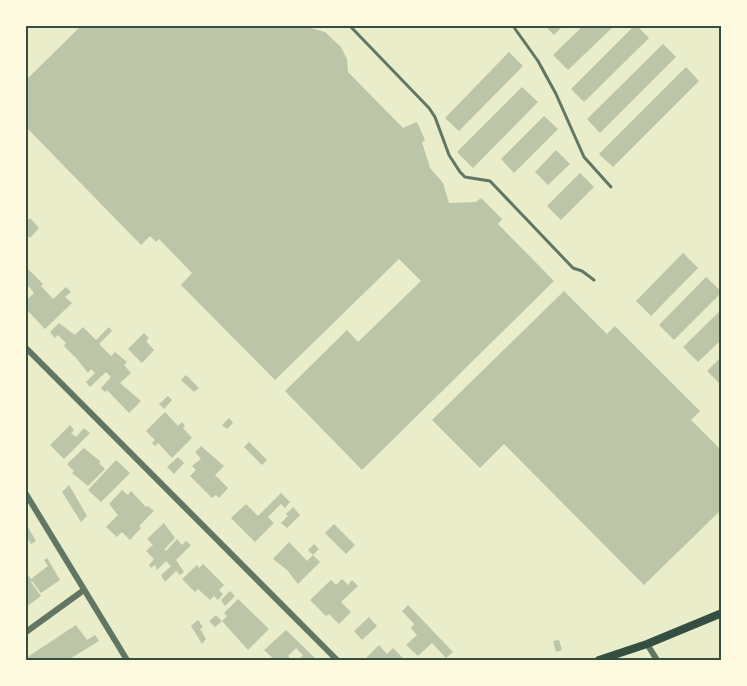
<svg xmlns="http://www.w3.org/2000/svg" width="747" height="686" font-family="Lora,serif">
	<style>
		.building { fill: #bcc5a7 }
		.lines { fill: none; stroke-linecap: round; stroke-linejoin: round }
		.service { stroke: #617663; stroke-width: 3 }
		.minor { stroke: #617663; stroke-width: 6 }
		.secondary { stroke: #344e41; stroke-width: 8 }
		.neatline { fill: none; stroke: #344e41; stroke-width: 2 }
	</style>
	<rect width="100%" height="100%" fill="#e9edc9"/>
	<g class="building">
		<path d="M81,26H303L325,32L341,47L347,59L348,72L403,128L417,122L425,140L422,142L430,168L443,183L449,203L476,202L481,198L502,219L498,224L554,281L362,470L285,391L347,330L358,342L421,281L399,259L275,380L181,285L192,273L159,239L156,242L150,236L141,245L26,127V80Z"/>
		<path d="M545,26H563L554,35Z"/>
		<path d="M583,26H614L568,70L553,55Z"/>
		<path d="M634,26H637L649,38L584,102L571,89Z"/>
		<path d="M663,44L676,57L600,133L587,119Z"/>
		<path d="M509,52L523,66L459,131L445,118Z"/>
		<path d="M686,67L699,81L613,167L599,154Z"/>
		<path d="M522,87L538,102L473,168L457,152Z"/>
		<path d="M544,116L558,129L514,173L501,159Z"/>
		<path d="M556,150L570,164L548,185L535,172Z"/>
		<path d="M580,173L594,187L561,220L547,206Z"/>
		<path d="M30,218L39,228L30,238L26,234V222Z"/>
		<path d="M683,253L698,268L651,316L636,301Z"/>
		<path d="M28,269L43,284L41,286L53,299L66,287L71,292L65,297L72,303L45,329L29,312L26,315V301L34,293L26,283V272Z"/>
		<path d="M706,277L722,292L674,340L659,325Z"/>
		<path d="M564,291L607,334L615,326L700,411L691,420L722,451V509L644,585L504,444L480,468L432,420Z"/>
		<path d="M722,309V339L698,362L683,347Z"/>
		<path d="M59,323L75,335L83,327L96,340L109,327L112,331L99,344L111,356L115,352L127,362L124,365L131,373L120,383L141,401L129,413L107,390L105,392L101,388L111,377L106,372L90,387L86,382L95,373L91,369L88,373L77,359L64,346L66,343L58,335L55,338L50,332Z"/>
		<path d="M144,333L149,338L146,341L154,350L142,363L128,349Z"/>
		<path d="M722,356V386L707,371Z"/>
		<path d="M186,375L199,388L194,392L181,380Z"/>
		<path d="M168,396L172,400L164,409L159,404Z"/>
		<path d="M165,412L178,426L182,422L185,426L183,428L192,438L172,458L158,443L155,446L152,443L155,440L146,431Z"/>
		<path d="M229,418L233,423L227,429L222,425Z"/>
		<path d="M70,425L74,430L71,433L76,437L84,428L90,433L64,459L50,445Z"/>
		<path d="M249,442L267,460L262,465L244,447Z"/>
		<path d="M201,446L224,466L215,475L228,488L219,498L216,495L212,498L190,476L196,470L192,466L201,459L195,452Z"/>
		<path d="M84,448L101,462L99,463L105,469L88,486L72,473L74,471L67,464Z"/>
		<path d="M178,457L184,463L174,474L167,467Z"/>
		<path d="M116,460L130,473L101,502L88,490Z"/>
		<path d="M69,485L87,516L81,522L62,492Z"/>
		<path d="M122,490L128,495L131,491L146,507L148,506L154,511L139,526L141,528L130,540L122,532L117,537L106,527L118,515L109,504Z"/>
		<path d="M281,493L290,502L285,508L281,504L268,517L274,523L255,542L231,518L246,504L258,516Z"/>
		<path d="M293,507L300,515L287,528L281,523L288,516L286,514Z"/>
		<path d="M164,523L175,538L164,550L166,551L177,539L182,545L186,541L191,545L176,560L184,572L180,575L176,571L165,582L161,575L171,566L166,561L157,570L155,565L151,568L149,565L154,559L146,551L153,545L147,539Z"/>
		<path d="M26,524L36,541L31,544L27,537L26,538Z"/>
		<path d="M334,524L355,545L346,554L325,533Z"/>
		<path d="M289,542L307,561L313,555L320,562L298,584L287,570L273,559Z"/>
		<path d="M314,544L319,549L313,555L308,550Z"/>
		<path d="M47,558L60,580L41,593L32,581L31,582L41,596L26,607V577L28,575L31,579L48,566L44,560Z"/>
		<path d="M203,564L224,585L219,590L223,594L218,600L214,596L210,600L198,589L195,592L182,579L197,565L199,568Z"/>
		<path d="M342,579L348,585L352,580L358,586L341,602L351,612L339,624L329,614L326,616L310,600L331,580L336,585Z"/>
		<path d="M230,591L235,596L225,606L221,600Z"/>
		<path d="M238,599L269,629L248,650L222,621L215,627L209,621L216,615L222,621L227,616L224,613Z"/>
		<path d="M408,605L453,652L446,658L432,643L418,656L406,645L417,635L411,628L414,624L402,611Z"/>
		<path d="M369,617L377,626L362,640L354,631Z"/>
		<path d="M198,620L203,627L200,629L206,639L202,644L191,626Z"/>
		<path d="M76,625L87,640L95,635L99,641L68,660H26V658Z"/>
		<path d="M286,630L315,658L313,660H298L303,655L296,648L288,656L292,660H275L264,650Z"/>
		<path d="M559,640L562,650L556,652L553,641Z"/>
		<path d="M379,645L387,654L393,648L405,660H369L366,658Z"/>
	</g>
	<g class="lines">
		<g class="service">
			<path d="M350,26L429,108L435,117L449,155L460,172L465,177L490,181L573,268L582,271L594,280"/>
			<path d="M513,26L538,61L556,94L584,157L611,187"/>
		</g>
		<g class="minor">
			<path d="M26,348L337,660"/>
			<path d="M26,494L127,660"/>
			<path d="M26,632L84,590"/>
			<path d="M647,644L657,660"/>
		</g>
		<path class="secondary" d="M599,660L647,644L722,613"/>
	</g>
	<rect width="747" height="686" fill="none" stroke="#fefae0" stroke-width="54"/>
	<rect x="27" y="27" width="693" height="632" class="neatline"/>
</svg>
